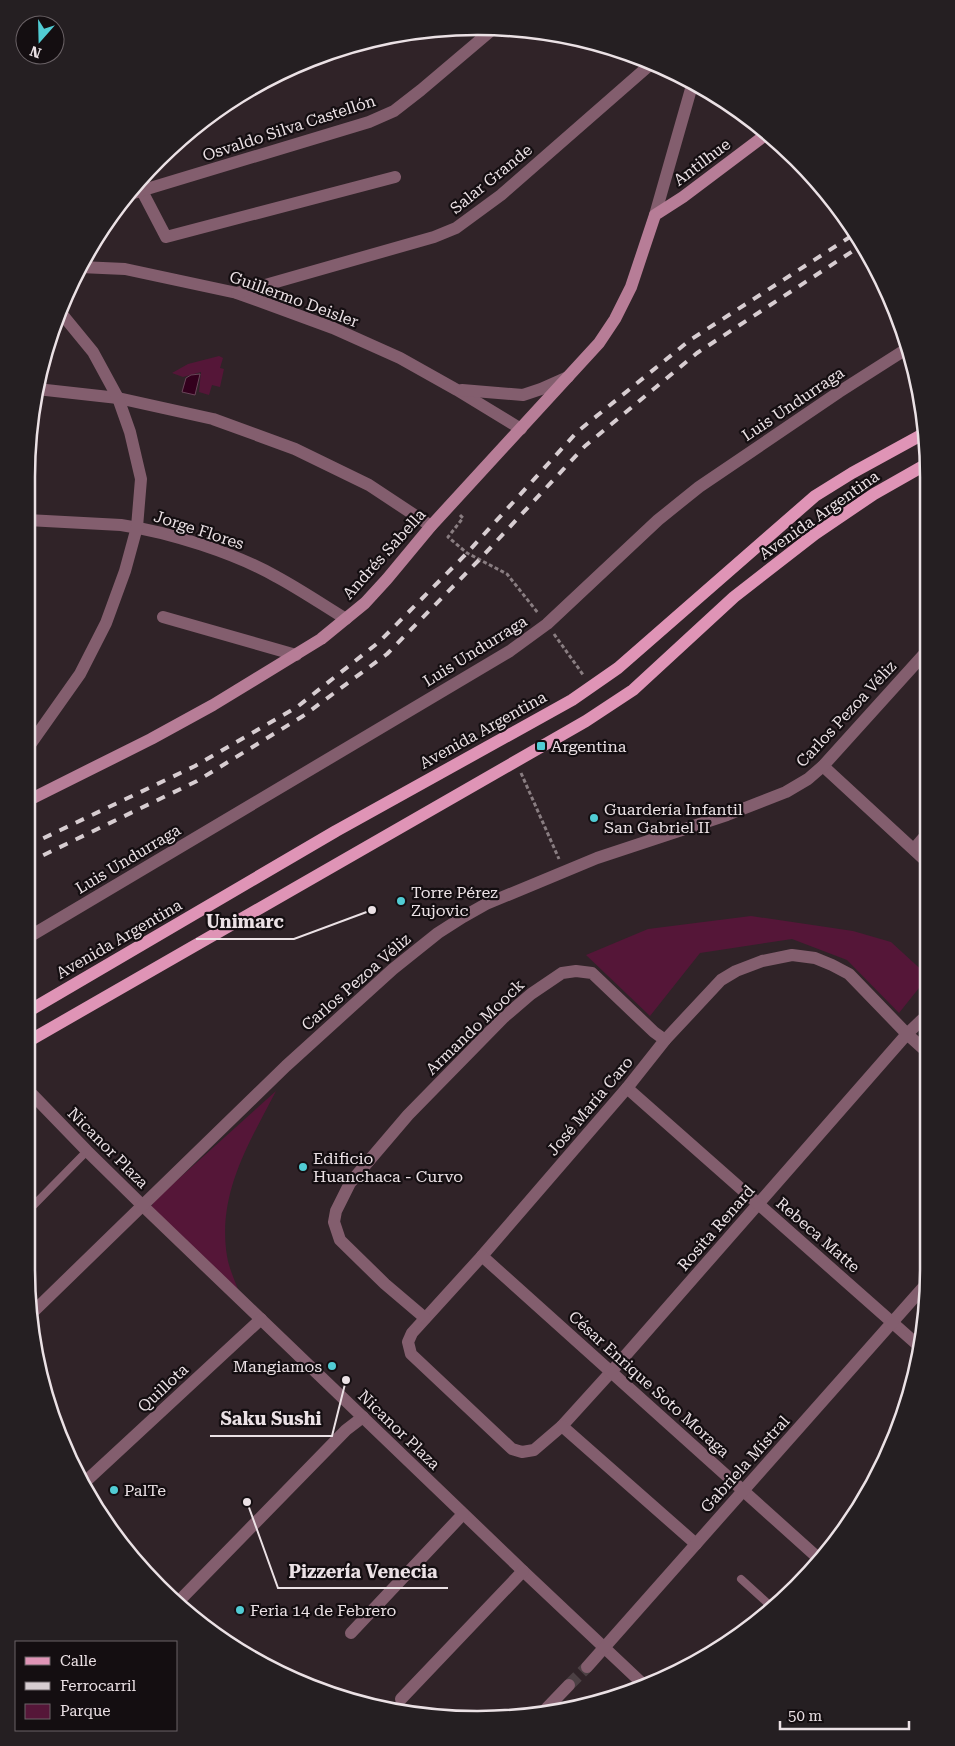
<svg xmlns="http://www.w3.org/2000/svg" width="955" height="1746" font-family="'Roboto Serif',serif">
	<style>
		.green { fill: #551638 }
		.water { fill: #33001d; stroke: #6a4459 }
		.lines { fill: none; stroke-linecap: round; stroke-linejoin: round }
		.minor-tunnel { stroke: #4c4044; stroke-width: 12; stroke-dasharray: 12 6; stroke-linecap: butt }
		.path { stroke: #897d81; stroke-width: 3; stroke-dasharray: 4 2.5; stroke-linecap: butt }
		.service { stroke: #835e6e; stroke-width: 8 }
		.minor { stroke: #835e6e; stroke-width: 12 }
		.secondary { stroke: #b77d97; stroke-width: 12 }
		.primary { stroke: #df94b6; stroke-width: 12 }
		.rail { stroke: #d7cdd1; stroke-width: 4; stroke-dasharray: 9 9; stroke-linecap: butt }
		.poi-dot { fill: #51ccd4; stroke: #140e11; stroke-width: 2 }
		.labels { text-anchor: middle; dominant-baseline: central; stroke-width: 4.5; stroke-linejoin: round; paint-order: stroke }
		.street-label { font-size: 16px; fill: #ebe1e5; stroke: #140e11 }
		.poi-label { font-size: 16px; fill: #ebe1e5; stroke: #140e11; text-anchor: start }
		.rim { fill: none; stroke: #ebe1e5; stroke-width: 2.5 }
		.leader { fill: none; stroke: #ebe1e5; stroke-width: 2 }
		.callout-dot { fill: #ebe1e5; stroke: #140e11; stroke-width: 2 }
		.callout-label { font-size: 18px; text-anchor: middle; font-weight: bold; fill: #ebe1e5; stroke: #140e11; stroke-width: 4.5; stroke-linejoin: round; paint-order: stroke }
	</style>
	<rect width="100%" height="100%" fill="#302328"/>
	<g class="green">
		<path d="M219,356L223,358L220,368L224,369L220,387L212,385L209,395L199,392L201,372L183,377L172,373L188,364Z"/>
		<path d="M751,916L853,931L891,942L927,975V978L899,1013L847,960L792,939L700,953L650,1016L586,955L648,929Z"/>
		<path d="M276,1091C249,1143 217,1194 227,1256C229,1269 236,1283 240,1295L151,1208L154,1201Z"/>
	</g>
	<path class="water" d="M200,374L195,395L182,392L186,378L191,375Z"/>
	<g class="lines">
		<path class="minor-tunnel" d="M569,1685L587,1667"/>
		<g class="path">
			<path d="M460,515L463,518L448,537L467,553L507,574L538,613"/>
			<path d="M554,634L584,676"/>
			<path d="M521,773L559,859"/>
		</g>
		<g class="service">
			<path d="M26,1213L87,1151"/>
			<path d="M741,1579L774,1609"/>
		</g>
		<g class="minor">
			<path d="M142,191L166,237L395,177"/>
			<path d="M127,195L369,122L394,111L421,90L493,29"/>
			<path d="M655,215L693,82"/>
			<path d="M80,267L125,269L237,293L333,328L400,358L457,390L521,429"/>
			<path d="M237,293L434,237L456,228L501,195L652,63"/>
			<path d="M37,389L118,398L213,419L295,449L369,485L431,526"/>
			<path d="M462,390L523,395L541,389L568,377"/>
			<path d="M27,520L121,525C169,532 235,553 277,577C301,590 323,605 346,619"/>
			<path d="M163,617L296,655"/>
			<path d="M27,749L80,674L106,623L125,571L137,527L141,479L130,432L118,398L93,352L61,313"/>
			<path d="M823,766L926,861"/>
			<path d="M914,849L926,835"/>
			<path d="M27,938L510,651L547,624L658,520L699,487L839,392L908,348"/>
			<path d="M927,1015L907,1034L611,1372L562,1426L534,1450L522,1452L512,1449L411,1354L408,1342L412,1333L482,1256L627,1088L665,1040L721,980L736,971L762,961L792,955L815,958L832,965L849,974L907,1034L927,1052"/>
			<path d="M26,1088L87,1151L143,1206L523,1571L645,1686"/>
			<path d="M627,1088L920,1347"/>
			<path d="M482,1256L817,1557"/>
			<path d="M33,1312L286,1066L393,969L438,933L463,917L486,904L597,858L727,815L786,792L808,779L823,766L926,652"/>
			<path d="M425,1318L385,1284L340,1240L334,1222L336,1211L350,1183L408,1115L503,1018L531,994L562,973L576,971L592,973L654,1032L665,1040"/>
			<path d="M562,1426L696,1544"/>
			<path d="M86,1481L261,1319"/>
			<path d="M180,1600L346,1430L363,1417"/>
			<path d="M351,1633L463,1514"/>
			<path d="M587,1667L928,1282"/>
			<path d="M401,1699L523,1571"/>
			<path d="M545,1710L569,1685"/>
		</g>
		<path class="secondary" d="M27,801L151,739L213,705L321,639L365,603L387,579L431,526L599,343L615,319L631,287L655,215L683,197L768,133"/>
		<g class="primary">
			<path d="M27,1012L336,831L572,700L618,668L815,496L852,473L925,433"/>
			<path d="M27,1042L586,721L633,690L734,597L815,534L874,494L925,465"/>
		</g>
		<g class="rail">
			<path d="M27,846L195,766L297,707L379,642L467,553L577,432L690,340L856,233"/>
			<path d="M27,863L197,781L303,716L387,654L479,560L585,446L697,353L862,245"/>
		</g>
	</g>
	<g class="poi-dot">
		<rect x="536" y="741" width="10" height="10" rx="2.5"/>
		<circle cx="594" cy="818" r="5"/>
		<circle cx="401" cy="901" r="5"/>
		<circle cx="303" cy="1167" r="5"/>
		<circle cx="332" cy="1366" r="5"/>
		<circle cx="114" cy="1490" r="5"/>
		<circle cx="240" cy="1610" r="5"/>
	</g>
	<g class="labels">
		<g class="street-label">
			<text transform="translate(289 128) rotate(-18)">Osvaldo Silva Castellón</text>
			<text transform="translate(702 162) rotate(-37)">Antilhue</text>
			<text transform="translate(491 179) rotate(-39)">Salar Grande</text>
			<text transform="translate(294 299) rotate(20)">Guillermo Deisler</text>
			<text transform="translate(793 404) rotate(-34)">Luis Undurraga</text>
			<text transform="translate(819 515) rotate(-35)">Avenida Argentina</text>
			<text transform="translate(199 530) rotate(18)">Jorge Flores</text>
			<text transform="translate(384 554) rotate(-48)">Andrés Sabella</text>
			<text transform="translate(475 651) rotate(-32)">Luis Undurraga</text>
			<text transform="translate(846 714) rotate(-47)">Carlos Pezoa Véliz</text>
			<text transform="translate(483 730) rotate(-29)">Avenida Argentina</text>
			<text transform="translate(128 859) rotate(-31)">Luis Undurraga</text>
			<text transform="translate(119 939) rotate(-30)">Avenida Argentina</text>
			<text transform="translate(356 982) rotate(-41)">Carlos Pezoa Véliz</text>
			<text transform="translate(475 1027) rotate(-44)">Armando Moock</text>
			<text transform="translate(590 1106) rotate(-50)">José María Caro</text>
			<text transform="translate(108 1148) rotate(45)">Nicanor Plaza</text>
			<text transform="translate(716 1228) rotate(-49)">Rosita Renard</text>
			<text transform="translate(818 1235) rotate(41)">Rebeca Matte</text>
			<text transform="translate(649 1384) rotate(42)">César Enrique Soto Moraga</text>
			<text transform="translate(163 1388) rotate(-43)">Quillota</text>
			<text transform="translate(399 1430) rotate(44)">Nicanor Plaza</text>
			<text transform="translate(745 1464) rotate(-48)">Gabriela Mistral</text>
		</g>
		<g class="poi-label">
			<text x="551" y="746">Argentina</text>
			<text x="604" y="809">Guardería Infantil<tspan x="604" dy="18">San Gabriel II</tspan></text>
			<text x="411" y="892">Torre Pérez<tspan x="411" dy="18">Zujovic</tspan></text>
			<text x="313" y="1158">Edificio<tspan x="313" dy="18">Huanchaca - Curvo</tspan></text>
			<text x="322" y="1366" text-anchor="end">Mangiamos</text>
			<text x="124" y="1490">PalTe</text>
			<text x="250" y="1610">Feria 14 de Febrero</text>
		</g>
	</g>
	<path d="M0 0H955V1746H0ZM477 35H478A442 442 0 0 1 920 477V1269A442 442 0 0 1 478 1711H477A442 442 0 0 1 35 1269V477A442 442 0 0 1 477 35Z" fill="#251f22" fill-rule="evenodd"/>
	<path class="rim" d="M477 35H478A442 442 0 0 1 920 477V1269A442 442 0 0 1 478 1711H477A442 442 0 0 1 35 1269V477A442 442 0 0 1 477 35Z"/>
	<path class="leader" d="M372 910L294 939H196M346 1380L332 1436H210M247 1502L278 1588H448"/>
	<g class="callout-dot">
		<circle cx="372" cy="910" r="5"/>
		<circle cx="346" cy="1380" r="5"/>
		<circle cx="247" cy="1502" r="5"/>
	</g>
	<g class="callout-label">
		<text x="245" y="928">Unimarc</text>
		<text x="271" y="1425">Saku Sushi</text>
		<text x="363" y="1578">Pizzería Venecia</text>
	</g>
	<rect x="15" y="1641" width="162" height="90" fill="#140e11" stroke="#6a6266"/>
	<rect x="25" y="1657" width="25" height="8" fill="#df94b6" stroke="#6a6266"/>
	<text x="60" y="1666" font-size="15" fill="#ebe1e5">Calle</text>
	<rect x="25" y="1682" width="25" height="8" fill="#d7cdd1" stroke="#6a6266"/>
	<text x="60" y="1691" font-size="15" fill="#ebe1e5">Ferrocarril</text>
	<rect x="25" y="1704" width="25" height="15" fill="#551638" stroke="#6a6266"/>
	<text x="60" y="1716" font-size="15" fill="#ebe1e5">Parque</text>
	<g transform="translate(40 40) rotate(200)"><circle r="24" fill="#140e11" stroke="#6a6266"/>
	<path d="M0-4L9 19L0 12L-9 19Z" fill="#51ccd4"/>
	<text y="-8" font-size="14" font-weight="bold" text-anchor="middle" fill="#ebe1e5">N</text>
	</g>
	<path d="M780 1721v8h129v-8" fill="none" stroke="#ebe1e5" stroke-width="2.5"/>
	<text x="788" y="1721" font-size="15" fill="#ebe1e5" stroke="#140e11" stroke-width="4" paint-order="stroke">50 m</text>
</svg>
